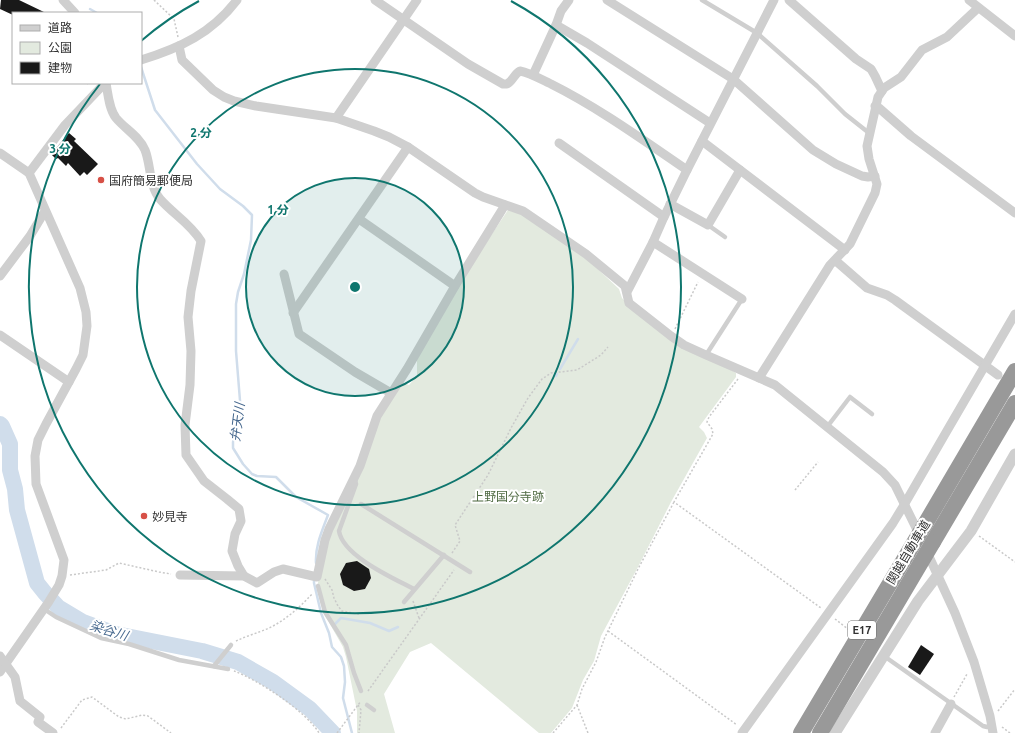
<svg xmlns="http://www.w3.org/2000/svg" width="1015" height="733" font-family="Ubuntu,'Noto Sans JP',sans-serif">
	<style>
		.green { fill: #e3eadf }
		.lines { fill: none; stroke-linecap: round; stroke-linejoin: round }
		.stream { stroke: #d0ddeb; stroke-width: 2.5 }
		.river { stroke: #d0ddeb; stroke-width: 16 }
		.building { fill: #191919 }
		.path { stroke: #c9c9c9; stroke-width: 1.5; stroke-dasharray: 2 2; stroke-linecap: butt }
		.service { stroke: #cfcfcf; stroke-width: 4.5 }
		.minor { stroke: #cfcfcf; stroke-width: 9 }
		.tertiary { stroke: #cfcfcf; stroke-width: 11 }
		.motorway { stroke: #999; stroke-width: 16 }
		.motorway-bridge { stroke: #999; stroke-width: 16 }
		.ring { fill: none; stroke: #0f766e; stroke-width: 2 }
		.poi-dot { fill: #d75046; stroke: #fff; stroke-width: 1.5 }
		.labels { text-anchor: middle; dominant-baseline: central; stroke-width: 4; stroke-linejoin: round; paint-order: stroke }
		.shield { fill: #fff; stroke: #707070; stroke-width: 1 }
		.shield-label { font-size: 11px; font-weight: bold; fill: #323232 }
		.poi-label { font-size: 12px; fill: #323232; stroke: #fff; text-anchor: start }
		.park-label { font-size: 12px; fill: #4f6a42; stroke: #fff }
		.street-label { font-size: 12px; fill: #323232; stroke: #fff }
		.water-label { font-size: 13px; font-style: italic; fill: #46688e; stroke: #fff }
		.centre { fill: #0f766e; stroke: #fff; stroke-width: 2 }
		.ring-label { font-size: 12px; text-anchor: middle; font-weight: bold; fill: #0f766e; stroke: #fff; stroke-width: 4; stroke-linejoin: round; paint-order: stroke }
	</style>
	<rect width="100%" height="100%" fill="#fff"/>
	<path class="green" d="M513,209L585,257L619,289L622,298L631,308L736,373V377L699,427L704,432L707,438L671,502L638,567L601,636L594,661L583,680L572,708L551,733H539L431,643L410,652L384,694L395,733H357V711L346,657L343,647L323,612L317,590L320,569L327,541L379,418L401,382L409,385L417,376V359L457,286L508,210Z"/>
	<g class="lines">
		<g class="stream">
			<path d="M90,9L97,13"/>
			<path d="M141,67L155,110L197,164L220,189L243,206L252,215L251,240L244,274L238,292L236,304V351L241,413L233,442V448L243,464L252,474L257,476L276,477L296,497L328,515C322,531 315,546 316,563"/>
			<path d="M560,369L578,339"/>
			<path d="M556,376L557,374"/>
			<path d="M314,578V583L321,613L329,633L332,647L341,657L344,666L345,682L343,698L352,733"/>
			<path d="M335,624L341,618L370,623L389,631L398,627"/>
		</g>
		<path class="river" d="M0,424L2,426L10,444V470L15,489L17,510L37,583L45,593L58,607L83,622L116,634L202,651L238,662L273,682L310,709L333,733"/>
	</g>
	<g class="building">
		<path d="M1,0H19L46,13H13V15L0,9Z"/>
		<path d="M69,133L76,139L74,141L98,164L87,175L84,172L80,176L68,163L66,166L58,158L56,159L51,154Z"/>
		<path d="M357,561L369,569L371,578L365,589L354,591L343,585L340,574L346,563Z"/>
		<path d="M921,645L934,654L920,675L908,667Z"/>
	</g>
	<g class="lines">
		<g class="path">
			<path d="M154,0L174,19L178,37"/>
			<path d="M87,84L88,83"/>
			<path d="M675,329L698,282"/>
			<path d="M738,379L709,417L707,422L712,429L713,434L674,502L821,608"/>
			<path d="M795,490L818,462"/>
			<path d="M979,536L1015,562"/>
			<path d="M452,553L460,541L455,525L488,475L511,428L528,398L542,379L551,373L577,370L601,355L608,347"/>
			<path d="M70,575L106,570L119,563L159,572L171,574"/>
			<path d="M325,579L332,590L334,598L338,606L342,611L359,614"/>
			<path d="M413,601L419,618"/>
			<path d="M835,619L848,629"/>
			<path d="M608,631L737,725"/>
			<path d="M236,641C246,636 258,633 269,628C286,620 300,607 313,593"/>
			<path d="M234,671C258,680 306,711 319,733"/>
			<path d="M368,691L454,570"/>
			<path d="M954,697L967,674"/>
			<path d="M358,705L361,710L359,733"/>
			<path d="M577,705L588,733"/>
			<path d="M998,711L1015,689"/>
			<path d="M1002,727L1010,733"/>
			<path d="M61,728L82,700L92,697L119,717L126,719L142,715L148,716L171,733"/>
			<path d="M337,733L361,701"/>
			<path d="M553,733L577,705L582,689L596,662L605,637L639,567L674,502"/>
		</g>
		<g class="service">
			<path d="M702,0L757,33L817,86L845,114L869,133"/>
			<path d="M708,225L725,237"/>
			<path d="M706,355L742,299"/>
			<path d="M827,427L850,397L872,414"/>
			<path d="M355,480L356,484L339,531C343,556 393,578 414,589"/>
			<path d="M361,504L470,572"/>
			<path d="M318,586L325,612L346,645L354,673L361,691"/>
			<path d="M404,602L444,555"/>
			<path d="M44,609L56,617L101,638L129,644L179,660L228,669"/>
			<path d="M884,656L983,726L987,727L992,726"/>
			<path d="M214,666L231,645"/>
			<path d="M367,705L374,710"/>
		</g>
		<g class="minor">
			<path d="M63,0L75,13"/>
			<path d="M375,0L468,64L503,84H507C513,81 514,74 520,71C531,73 542,80 551,84C599,108 643,140 687,170"/>
			<path d="M607,0L733,79L813,150L836,164L862,176L868,177L875,176"/>
			<path d="M789,0L856,59L871,69L875,76L882,91"/>
			<path d="M969,0L1015,36"/>
			<path d="M556,25L587,43L710,123"/>
			<path d="M179,46L182,60L213,90L224,97L234,101L256,106L336,118L374,131L389,137L408,147L475,193L483,197L523,211L586,254L625,286L629,303L671,336L684,345L706,355L775,385L883,472L895,485L920,536"/>
			<path d="M141,60C180,48 212,33 237,0"/>
			<path d="M533,75L556,25L561,11L569,0"/>
			<path d="M106,83C108,94 109,109 116,118C125,129 139,136 145,150C151,165 149,186 160,199C173,214 190,223 201,241L191,291L188,317L191,351L190,385L185,425L186,455L204,481L227,499L239,509L241,521L235,534L232,551L238,566L244,576"/>
			<path d="M875,106L879,108L911,136L1015,213"/>
			<path d="M336,118L417,0"/>
			<path d="M702,141L845,250"/>
			<path d="M559,143L664,217"/>
			<path d="M0,153L29,173L80,288L86,312L87,326L83,355L76,369L46,424L38,440L35,456L36,484L64,560L62,576L59,585L48,603L0,672"/>
			<path d="M29,173L65,125L105,83"/>
			<path d="M670,204L708,225L740,170"/>
			<path d="M359,219L455,286"/>
			<path d="M653,242L742,299"/>
			<path d="M836,261L867,288L887,295L895,300L998,375"/>
			<path d="M284,274L299,334L355,372L391,393"/>
			<path d="M0,276L30,236L45,211"/>
			<path d="M627,292L653,242L664,217L687,170L774,0"/>
			<path d="M293,313L408,147"/>
			<path d="M0,335L69,382"/>
			<path d="M759,378L830,265L850,244L875,193L877,184L869,159L867,146L878,97L884,88L901,77L922,50L947,37L978,8"/>
			<path d="M926,550L955,613L974,662L990,716L993,733"/>
			<path d="M180,575L244,576L257,583L274,572L283,569L317,577L325,540L329,529L360,466L377,416L407,369L455,286L505,205"/>
			<path d="M0,656L15,677L20,701L40,717L38,722L53,733"/>
			<path d="M742,733L893,523L904,505L948,429L1015,314"/>
			<path d="M935,733L951,704"/>
		</g>
		<path class="tertiary" d="M835,733L918,601L971,531L1015,454"/>
		<g class="motorway">
			<path d="M924,526L1015,371"/>
			<path d="M933,542L1015,403"/>
		</g>
		<g class="motorway-bridge">
			<path d="M801,733L924,526"/>
			<path d="M820,733L933,542"/>
		</g>
	</g>
	<circle cx="355" cy="287" r="109" fill="#0f766e" fill-opacity=".12"/>
	<g class="ring">
		<circle cx="355" cy="287" r="109"/>
		<circle cx="355" cy="287" r="218"/>
		<path d="M141 41A326 326 0 0 1 199 1M511 1A326 326 0 1 1 100 84"/>
	</g>
	<g class="poi-dot">
		<circle cx="101" cy="180" r="4"/>
		<circle cx="144" cy="516" r="4"/>
	</g>
	<g class="labels">
		<rect class="shield" x="848" y="621" width="28" height="18" rx="3"/>
		<g class="shield-label">
			<text x="862" y="630">E17</text>
		</g>
		<g class="poi-label">
			<text x="109" y="180">国府簡易郵便局</text>
			<text x="152" y="516">妙見寺</text>
		</g>
		<g class="park-label">
			<text x="508" y="496">上野国分寺跡</text>
		</g>
		<g class="street-label">
			<text transform="translate(908 552) rotate(-59)">関越自動車道</text>
		</g>
		<g class="water-label">
			<text transform="translate(237 422) rotate(-83)">弁天川</text>
			<text transform="translate(109 630) rotate(17)">染谷川</text>
		</g>
	</g>
	<circle cx="355" cy="287" r="6" class="centre"/>
	<g class="ring-label">
		<text x="201" y="137">2 分</text>
		<text x="60" y="153">3 分</text>
		<text x="278" y="214">1 分</text>
	</g>
	<rect x="12" y="12" width="130" height="72" fill="#ffffff" stroke="#adadad"/>
	<rect x="20" y="25" width="20" height="6" fill="#cfcfcf" stroke="#adadad"/>
	<text x="48" y="32" font-size="12" fill="#323232">道路</text>
	<rect x="20" y="42" width="20" height="12" fill="#e3eadf" stroke="#adadad"/>
	<text x="48" y="52" font-size="12" fill="#323232">公園</text>
	<rect x="20" y="62" width="20" height="12" fill="#191919" stroke="#adadad"/>
	<text x="48" y="72" font-size="12" fill="#323232">建物</text>
</svg>
